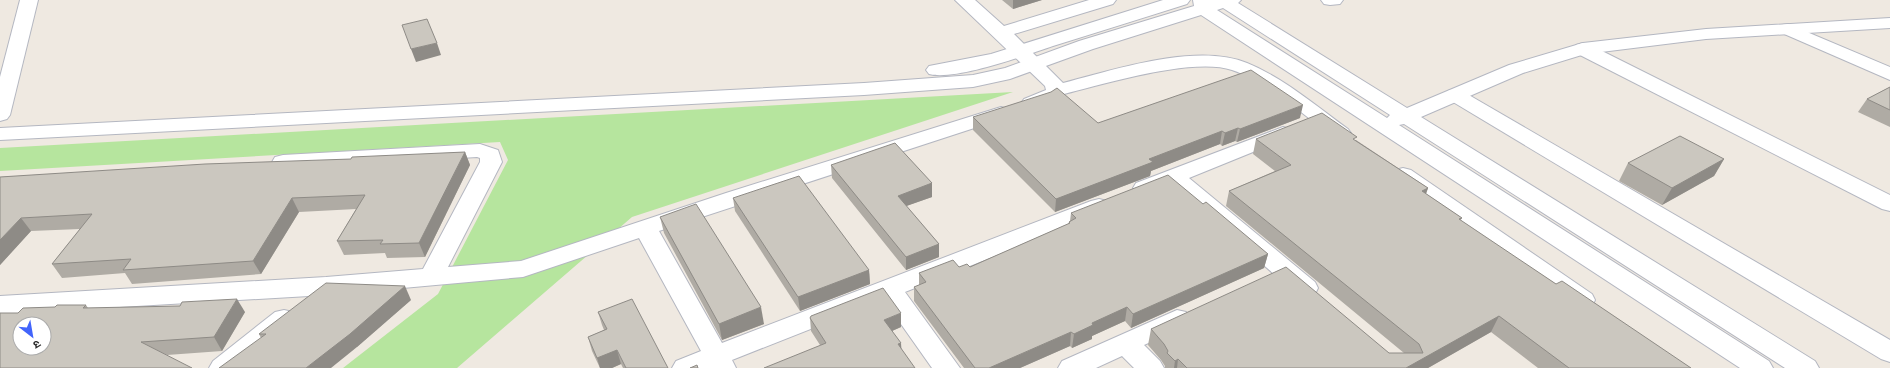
<svg xmlns="http://www.w3.org/2000/svg" width="1890" height="368" font-family="Commissioner,'Noto Sans Devanagari',sans-serif">
	<style>
		.green { fill: #b6e59e }
		.lines { fill: none; stroke-linecap: round; stroke-linejoin: round }
		.street-casing { stroke: #b4b7c1; stroke-width: 2 }
		.secondary-casing { stroke: #b4b7c1; stroke-width: 2 }
		.street { fill: #fff; fill-rule: evenodd }
		.secondary { fill: #fff; fill-rule: evenodd }
		.wall { fill: #afaba4 }
		.shaded-wall { fill: #8e8b86 }
		.building { fill: #cbc7bf; stroke: #8e8b86; fill-rule: evenodd }
	</style>
	<rect width="100%" height="100%" fill="#efe9e1"/>
	<path class="green" d="M1013,92L632,217L457,368H343L438,294L508,160L500,142L0,171V148Z"/>
	<g class="lines">
		<g class="street-casing">
			<g id="street">
				<path d="M20,0H38L10,115L7,119L0,121V77Z"/>
				<path d="M955,0H975L1004,26L1089,0H1116L1113,4L1014,34L1063,83C1113,70 1197,42 1247,63C1284,78 1316,106 1348,129L1351,133L1348,137L1341,139L1334,137C1303,115 1268,82 1232,70C1193,57 1104,84 1064,94C1055,103 1036,110 1024,107L1021,103L1024,99L1046,90L1045,86Z"/>
				<path d="M1321,0H1343L1340,4L1330,5L1324,4Z"/>
				<path d="M1788,24L1890,67V80L1782,33L1779,29L1782,25Z"/>
				<path d="M1583,43L1590,45L1890,195V211L1882,209L1576,53L1574,49L1576,45Z"/>
				<path d="M1455,89L1462,91L1890,340V362L1881,359L1448,99L1445,95L1448,91Z"/>
				<path d="M1001,107L1008,109L1011,113L1008,117L659,231L722,343L1091,201L1099,199L1107,201L1110,206L1107,211L905,292L960,368H932L884,300L732,360L736,368H672L676,361L701,351L639,238L523,277L326,295L0,314V296L326,277L423,269L480,162V158L477,157L283,169L275,167L272,162L275,157L283,155L480,144L498,150L502,162L448,267L521,261L726,193Z"/>
				<path d="M1283,127L1290,129L1293,133L1290,137L1189,178L1315,282L1318,288L1315,294L1306,297L1297,294L1171,185L1144,195L1136,193L1133,188L1136,183Z"/>
				<path d="M1403,168L1411,170L1592,294L1595,300L1592,306L1583,309L1574,306L1395,180L1392,175L1395,170Z"/>
				<path d="M284,310L293,312L297,319L293,326L240,368H209L213,361L275,312Z"/>
				<path d="M1177,310L1186,312L1190,319L1186,326L1144,345L1160,361L1164,368H1134L1122,356L1096,368H1058L1062,361Z"/>
			</g>
		</g>
		<g class="secondary-casing">
			<g id="secondary">
				<path d="M1163,0H1190L1187,4C1143,18 1098,32 1053,46C1026,55 955,81 929,74L926,70L929,66L991,54Z"/>
				<path d="M1193,0H1241L1238,3L1407,108L1509,65L1583,43L1706,29L1890,18V28L1706,39L1585,54L1523,73L1421,117L1815,361L1819,368H1785L1404,124L1399,125L1769,361L1773,368H1740L1201,15L1093,49L1010,79L973,87L864,95L0,140V128L864,83L973,75L1005,68L1079,41L1194,6ZM1223,8L1390,115L1387,118L1217,10Z"/>
			</g>
		</g>
		<use href="#street" class="street"/>
		<use href="#secondary" class="secondary"/>
	</g>
	<g class="wall">
		<path d="M1002,0H1042L1013,9Z"/>
		<path d="M1890,87V127L1858,112L1867,99Z"/>
		<path d="M973,117L1098,123L1300,118L1237,142L1235,141L1222,146L1220,144L1151,171L1150,176L1055,212L973,130Z"/>
		<path d="M1256,139L1356,140L1428,188L1426,194L1462,218L1460,221L1556,284L1691,368H1538L1491,332L1428,368H1165V366L1161,360L1148,345L1151,329L1389,353H1404L1226,206L1229,191L1275,171L1253,154Z"/>
		<path d="M465,152L470,165L425,257L387,258L385,253L344,255L337,241L356,209L299,212L261,274L132,284L125,273L62,278L52,264L80,229L31,231L0,265V177L351,159Z"/>
		<path d="M1724,159L1714,176L1662,205L1619,181L1628,163Z"/>
		<path d="M831,165L932,183V197L906,206L939,244V257L906,270L832,178Z"/>
		<path d="M733,198L869,270L870,284L800,311L735,211Z"/>
		<path d="M1203,204L1268,254L1264,268L1131,328L1125,321L1092,336V339L1072,348L1070,346L1020,368H964L914,301V287L919,285V273L959,267H970L1068,224L1069,222L1070,221L1071,213Z"/>
		<path d="M660,217L764,324L722,340L664,233Z"/>
		<path d="M411,300L357,347L261,338L259,334Z"/>
		<path d="M86,305L88,308L245,312L222,351L167,355L55,307Z"/>
		<path d="M598,312L668,368H623L621,364L612,368H600L592,351L588,337L604,330L602,325Z"/>
		<path d="M810,318L901,327L892,331L901,349L820,345L811,331Z"/>
	</g>
	<g class="shaded-wall">
		<path d="M1013,0H1042L1013,9Z"/>
		<path d="M437,43L441,55L416,62L411,49Z"/>
		<path d="M1303,105L1300,118L1237,142L1240,129Z"/>
		<path d="M1238,128L1235,141L1222,146L1225,133Z"/>
		<path d="M1222,131L1220,144L1151,171L1150,176L1055,212L1056,199L1149,159Z"/>
		<path d="M465,152L470,165L425,257L419,243Z"/>
		<path d="M1724,159L1714,176L1662,205L1672,188Z"/>
		<path d="M932,183V197L898,209V196Z"/>
		<path d="M1428,188L1422,204V191Z"/>
		<path d="M292,198L299,212L261,274L253,261Z"/>
		<path d="M21,218L31,231L0,265V240Z"/>
		<path d="M939,244V257L906,270V257Z"/>
		<path d="M1268,254L1264,268L1131,328L1133,314Z"/>
		<path d="M869,270L870,284L800,311L798,297Z"/>
		<path d="M405,286L411,300L357,347L331,368H306Z"/>
		<path d="M237,299L245,312L222,351L214,337Z"/>
		<path d="M761,307L764,324L722,340L719,324Z"/>
		<path d="M1127,307L1125,321L1092,336V339L1072,348L1074,334L1092,323Z"/>
		<path d="M901,313V327L885,334L884,320Z"/>
		<path d="M1499,316L1491,332L1428,368H1406Z"/>
		<path d="M1071,332L1070,346L1020,368H989Z"/>
		<path d="M901,343L902,357L898,344Z"/>
		<path d="M617,350L621,364L612,368H600L597,358Z"/>
		<path d="M1178,359L1177,368H1174L1175,361Z"/>
	</g>
	<g class="building">
		<path d="M427,19L437,43L411,49L402,25Z"/>
		<path d="M1251,70L1303,105L1240,129L1238,128L1225,133L1222,131L1149,159L1153,162L1056,199L973,117L1051,92L1057,88L1098,123Z"/>
		<path d="M1890,87V110L1867,99Z"/>
		<path d="M1322,113L1357,137L1353,139L1428,188L1422,191L1462,218L1459,219L1556,284L1562,281L1691,368H1569L1499,316L1406,368H1187L1178,359L1175,361L1167,353L1168,351L1164,344L1151,329L1286,267L1389,353H1423L1419,344L1229,191L1291,165L1256,139Z"/>
		<path d="M1680,136L1724,159L1672,188L1628,163Z"/>
		<path d="M895,143L932,183L898,196L939,244L906,257L831,165Z"/>
		<path d="M465,152L419,243L380,244L383,240L337,241L365,195L292,198L253,261L123,270L131,259L52,264L92,214L21,218L0,240V177L205,164L351,159L352,157Z"/>
		<path d="M1168,175L1203,204L1206,202L1268,254L1133,314L1127,307L1092,323L1093,325L1074,334L1071,332L989,368H975L914,287L926,282L919,273L953,260L959,267L967,264L970,267L1070,223L1069,222L1076,218L1071,213Z"/>
		<path d="M799,176L869,270L798,297L733,198Z"/>
		<path d="M696,204L761,307L719,324L660,217Z"/>
		<path d="M326,283L405,286L350,334L306,368H219L266,334H259Z"/>
		<path d="M883,288L901,313L884,320L901,343L898,344L915,368H764L826,343L810,318L811,316Z"/>
		<path d="M237,299L214,337L141,342L192,368H0V313H18L23,308L55,307L57,305H86L83,308L180,306L182,302ZM20,324H44V348H20Z"/>
		<path d="M632,299L668,368H626L617,350L597,358L588,337L607,329L598,312Z"/>
		<path d="M697,365L698,368H690Z"/>
	</g>
	<g transform="translate(32 336) rotate(149)"><circle r="19" fill="#ffffff" stroke="#ababab"/>
	<path d="M0-3L7 15L0 10L-7 15Z" fill="#4264fb"/>
	<text y="-6" font-size="11" font-weight="bold" text-anchor="middle" fill="#2e2e2e">उ</text>
	</g>
</svg>
